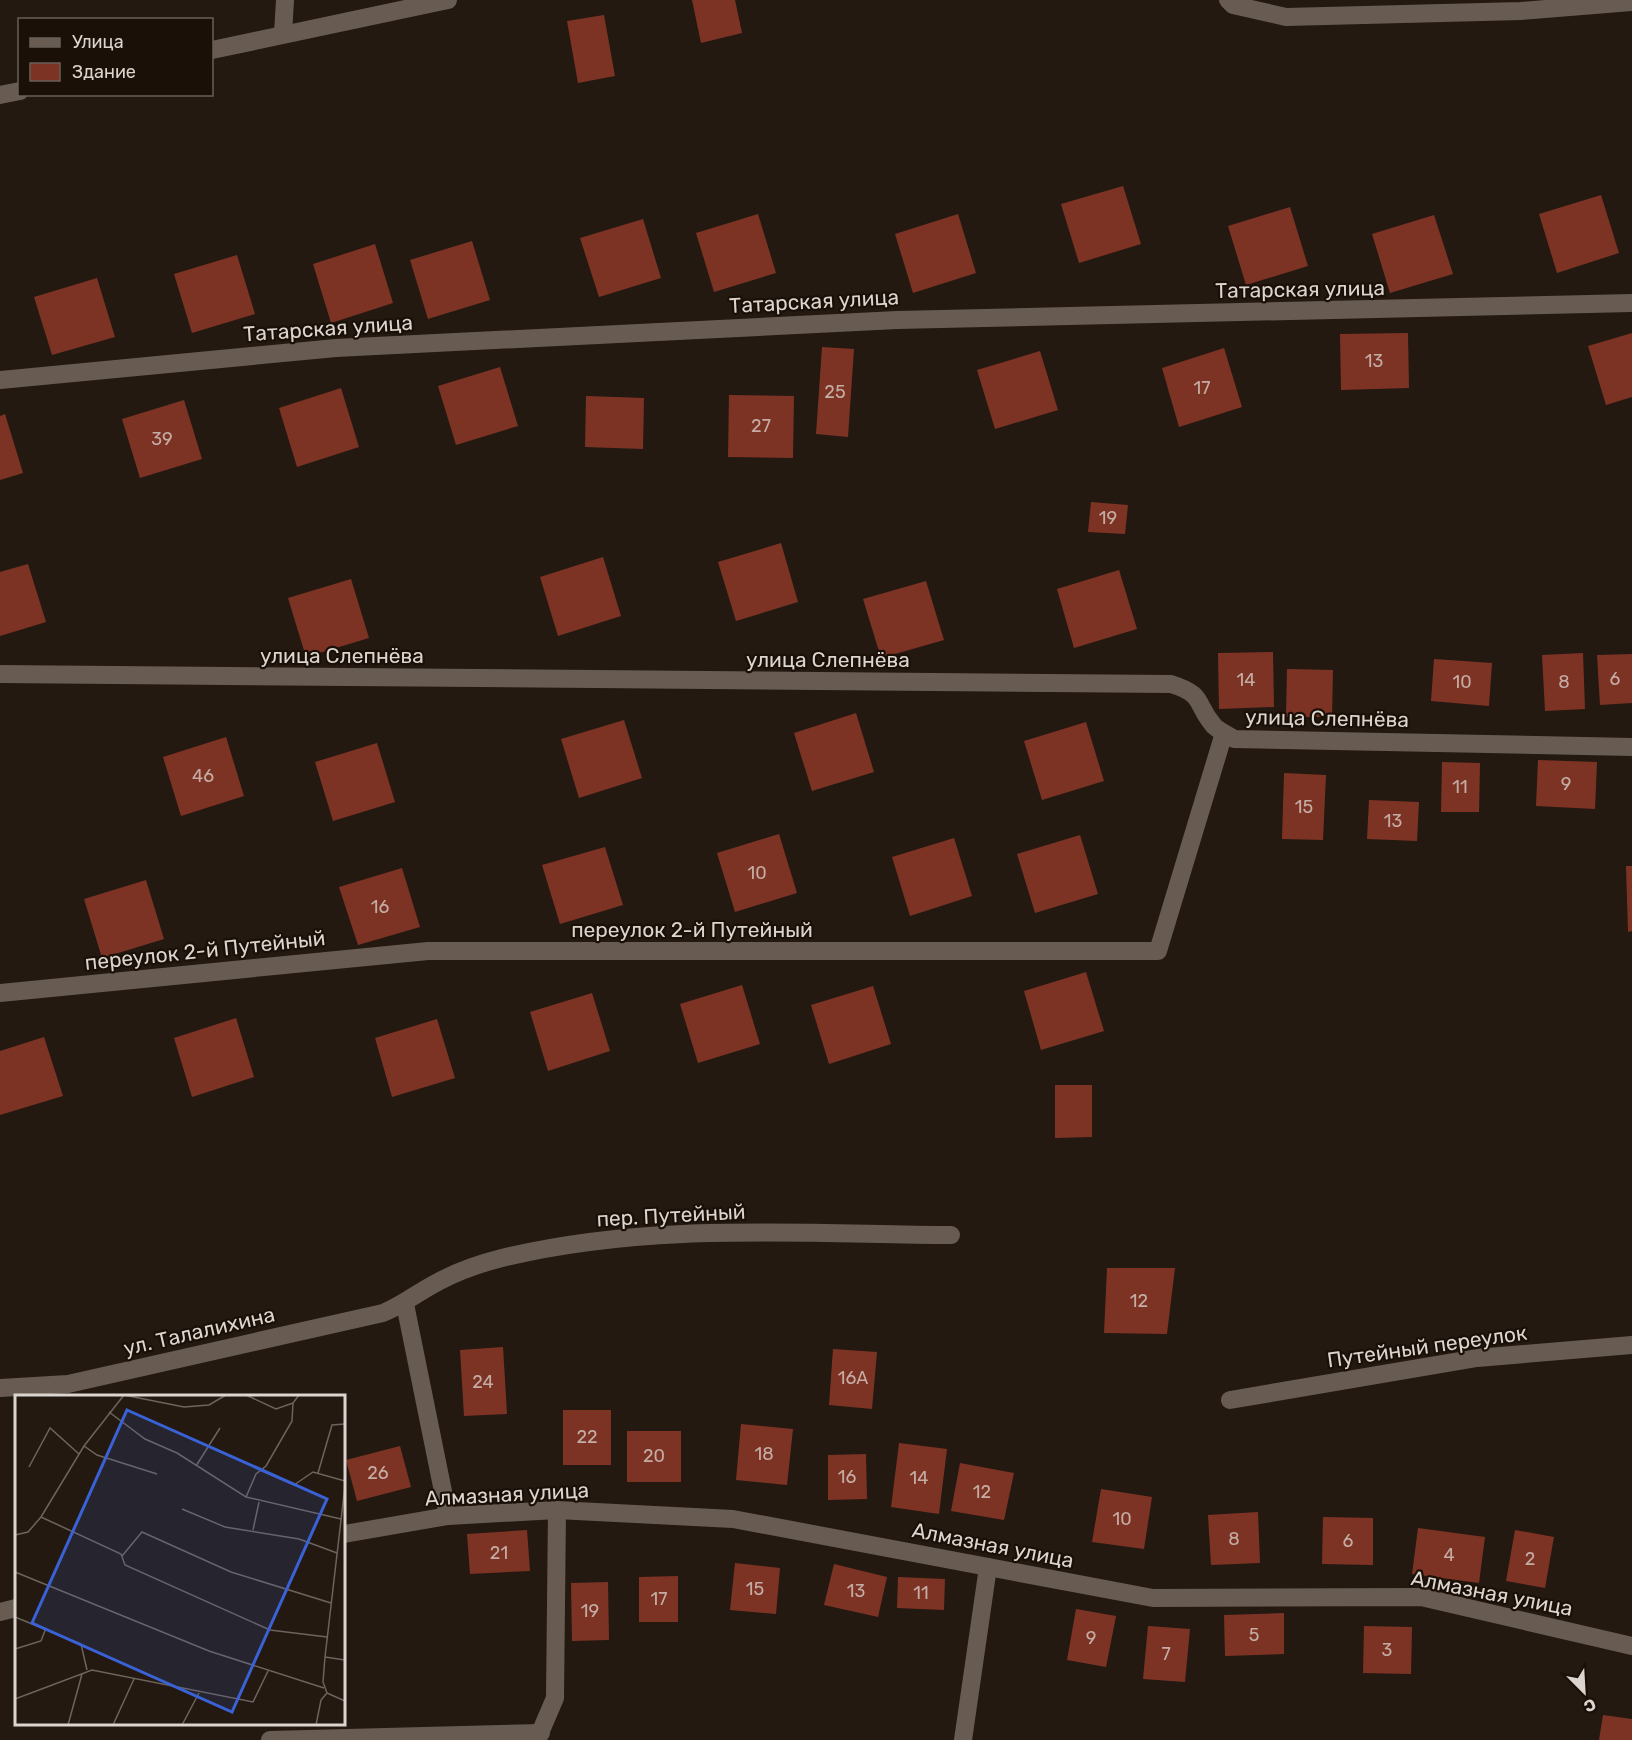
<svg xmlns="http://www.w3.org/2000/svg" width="1632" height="1740" font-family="Rubik,sans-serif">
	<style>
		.building { fill: #7d3324 }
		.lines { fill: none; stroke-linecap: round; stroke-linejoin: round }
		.street { stroke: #685c52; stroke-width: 18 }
		.labels { text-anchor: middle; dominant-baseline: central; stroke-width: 4.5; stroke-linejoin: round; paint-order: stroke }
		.number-label { font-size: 18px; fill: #c4aca4 }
		.street-label { font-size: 21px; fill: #dcd5cf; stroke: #1a1008 }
		.inset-road { fill: none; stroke: #6d645d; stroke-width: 1.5 }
		.view { fill: #3a62d7; fill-opacity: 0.15; stroke: #3a62d7; stroke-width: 3 }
		.inset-edge { fill: none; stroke: #dcd5cf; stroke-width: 3 }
	</style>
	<rect width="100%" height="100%" fill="#231911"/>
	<g class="building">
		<path d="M692,0H735L742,33L701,43Z"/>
		<path d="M604,15L615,76L578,83L567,21Z"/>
		<path d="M1123,186L1141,244L1079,263L1061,204Z"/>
		<path d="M1601,195L1619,253L1557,273L1539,214Z"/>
		<path d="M1290,207L1308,266L1246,285L1228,226Z"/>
		<path d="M758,214L776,273L714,292L696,233Z"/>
		<path d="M958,214L976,273L913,293L895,234Z"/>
		<path d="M1434,215L1453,274L1390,293L1372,234Z"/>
		<path d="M643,219L661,278L599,297L580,238Z"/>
		<path d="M472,241L490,300L428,319L410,260Z"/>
		<path d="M375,244L393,303L331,323L313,264Z"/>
		<path d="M237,255L255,314L192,333L174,274Z"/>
		<path d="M97,278L115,337L52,355L34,297Z"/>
		<path d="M1408,333L1409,388L1341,390L1340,334Z"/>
		<path d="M1632,333V397L1606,405L1588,346Z"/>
		<path d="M822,347L854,349L848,437L816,434Z"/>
		<path d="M1224,348L1242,407L1179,427L1162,368Z"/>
		<path d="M1040,351L1058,410L995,429L977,370Z"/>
		<path d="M500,367L518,426L456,445L438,386Z"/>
		<path d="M341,388L359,447L297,467L279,408Z"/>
		<path d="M729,395L794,396L793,458L728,457Z"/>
		<path d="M586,396L644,398L643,449L585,447Z"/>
		<path d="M184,400L202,459L140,478L122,419Z"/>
		<path d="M5,414L23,473L0,480V416Z"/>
		<path d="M1091,502L1128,505L1125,534L1088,532Z"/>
		<path d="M781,543L798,602L736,621L718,562Z"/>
		<path d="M603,557L621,616L558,636L540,577Z"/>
		<path d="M28,564L46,622L0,636V572Z"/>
		<path d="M1119,570L1137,629L1074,648L1057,589Z"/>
		<path d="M351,579L369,638L306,657L288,598Z"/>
		<path d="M926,581L944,640L881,658L863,599Z"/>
		<path d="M1273,652L1274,707L1219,709L1218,653Z"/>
		<path d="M1583,653L1585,709L1545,711L1542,655Z"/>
		<path d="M1632,654V703L1600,705L1597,655Z"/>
		<path d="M1434,659L1492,663L1489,706L1431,701Z"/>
		<path d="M1287,669L1333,670L1332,717H1286Z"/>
		<path d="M856,713L874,772L812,791L794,733Z"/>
		<path d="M624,720L642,778L579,798L561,739Z"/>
		<path d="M1086,722L1104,781L1042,800L1024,741Z"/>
		<path d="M226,737L244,796L181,816L163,757Z"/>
		<path d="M377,743L395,802L333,821L315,762Z"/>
		<path d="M1538,760L1597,762L1595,809L1536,806Z"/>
		<path d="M1442,762L1480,763L1479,812H1441Z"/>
		<path d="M1284,773L1326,775L1323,840L1282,839Z"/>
		<path d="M1369,800L1419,802L1417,841L1367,839Z"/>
		<path d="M779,834L797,893L735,912L717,853Z"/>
		<path d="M1080,835L1098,894L1035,913L1017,854Z"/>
		<path d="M954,838L972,896L910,916L892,857Z"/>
		<path d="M605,847L623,905L560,924L542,865Z"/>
		<path d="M1626,866H1632V931L1628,932Z"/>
		<path d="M402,868L420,927L358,945L339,887Z"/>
		<path d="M146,880L164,939L102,958L84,899Z"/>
		<path d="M1086,972L1104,1031L1041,1050L1024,991Z"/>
		<path d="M742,985L760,1044L698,1063L680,1004Z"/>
		<path d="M873,986L891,1044L829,1064L811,1005Z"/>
		<path d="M592,993L610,1051L548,1071L530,1012Z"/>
		<path d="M236,1018L254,1077L192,1097L174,1038Z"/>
		<path d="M437,1019L455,1078L392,1097L375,1038Z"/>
		<path d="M44,1037L63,1096L0,1115V1051Z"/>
		<path d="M1055,1085H1092V1137L1055,1138Z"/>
		<path d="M1107,1268H1175L1167,1334L1104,1333Z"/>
		<path d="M503,1347L507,1414L464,1416L460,1350Z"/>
		<path d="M833,1349L877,1352L872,1409L829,1405Z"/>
		<rect x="563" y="1410" width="48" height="55"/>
		<path d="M741,1424L793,1429L787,1485L736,1480Z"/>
		<rect x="627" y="1431" width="54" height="51"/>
		<path d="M899,1443L947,1449L939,1514L891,1507Z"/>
		<path d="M400,1446L411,1487L357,1501L346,1460Z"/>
		<path d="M866,1454L867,1499L828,1500V1455Z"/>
		<path d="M960,1463L1014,1473L1004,1520L951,1511Z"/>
		<path d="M1101,1489L1152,1497L1144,1549L1092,1542Z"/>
		<path d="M1258,1512L1260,1563L1211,1565L1208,1515Z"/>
		<path d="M1323,1517L1373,1518V1565L1322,1564Z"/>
		<path d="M1418,1528L1485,1537L1479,1583L1412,1574Z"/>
		<path d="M527,1530L530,1571L470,1574L467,1534Z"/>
		<path d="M1515,1530L1554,1537L1545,1588L1506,1581Z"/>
		<path d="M735,1563L780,1568L776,1614L730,1610Z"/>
		<path d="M834,1564L887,1577L878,1617L824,1605Z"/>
		<path d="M678,1576V1622H639V1577Z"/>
		<path d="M898,1577L945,1579L944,1610L897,1608Z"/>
		<path d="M608,1582L609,1640L572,1641L571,1583Z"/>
		<path d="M1076,1609L1116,1616L1106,1667L1067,1660Z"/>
		<path d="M1284,1613V1654L1225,1656L1224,1615Z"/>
		<path d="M1148,1626L1190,1629L1185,1682L1143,1679Z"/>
		<path d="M1364,1626L1412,1627L1411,1674L1363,1673Z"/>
		<path d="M1603,1715L1632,1719V1740H1599Z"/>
	</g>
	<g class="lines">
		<g class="street">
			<path d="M1228,0L1233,5L1286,17L1521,11L1632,2"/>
			<path d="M283,34L285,0"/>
			<path d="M212,50L448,0"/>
			<path d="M0,95L20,91"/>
			<path d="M0,380L336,348L897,320L1632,303"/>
			<path d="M0,674L1171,684C1206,695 1194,703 1214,726C1219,731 1228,735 1234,739L1632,747"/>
			<path d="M0,993L428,951H1158L1224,733"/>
			<path d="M405,1304L448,1516"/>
			<path d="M0,1388L68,1384L383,1313C403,1305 418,1292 438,1282C456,1272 482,1263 502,1258C649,1222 801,1234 951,1235"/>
			<path d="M1230,1400L1477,1358L1632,1345"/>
			<path d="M344,1534L448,1516L557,1510L733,1519L1153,1598L1421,1597L1632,1646"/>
			<path d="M0,1612L16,1608"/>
			<path d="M270,1740L541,1733"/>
			<path d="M537,1740L555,1698L557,1510"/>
			<path d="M963,1740L988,1567"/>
		</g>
	</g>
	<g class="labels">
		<g class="number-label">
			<text x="1374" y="361">13</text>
			<text x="1202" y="388">17</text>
			<text x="835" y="392">25</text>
			<text x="761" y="426">27</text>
			<text x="162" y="439">39</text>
			<text x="1108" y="518">19</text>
			<text x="1615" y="679">6</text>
			<text x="1246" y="680">14</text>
			<text x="1462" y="682">10</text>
			<text x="1564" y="682">8</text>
			<text x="203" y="776">46</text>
			<text x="1566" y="784">9</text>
			<text x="1460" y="787">11</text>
			<text x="1304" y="807">15</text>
			<text x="1393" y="821">13</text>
			<text x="757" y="873">10</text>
			<text x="380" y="907">16</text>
			<text x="1139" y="1301">12</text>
			<text x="853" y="1378">16А</text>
			<text x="483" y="1382">24</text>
			<text x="587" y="1437">22</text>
			<text x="764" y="1454">18</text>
			<text x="654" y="1456">20</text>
			<text x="378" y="1473">26</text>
			<text x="847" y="1477">16</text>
			<text x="919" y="1478">14</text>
			<text x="982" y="1492">12</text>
			<text x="1122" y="1519">10</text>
			<text x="1234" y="1539">8</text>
			<text x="1348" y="1541">6</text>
			<text x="499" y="1553">21</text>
			<text x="1449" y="1555">4</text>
			<text x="1530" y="1559">2</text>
			<text x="755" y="1589">15</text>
			<text x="856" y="1591">13</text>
			<text x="921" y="1593">11</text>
			<text x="659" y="1599">17</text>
			<text x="590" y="1611">19</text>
			<text x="1254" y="1635">5</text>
			<text x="1091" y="1638">9</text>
			<text x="1387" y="1650">3</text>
			<text x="1166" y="1654">7</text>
		</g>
		<g class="street-label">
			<text transform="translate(1300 289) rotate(-1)">Татарская улица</text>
			<text transform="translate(814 301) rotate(-3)">Татарская улица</text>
			<text transform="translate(328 328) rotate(-4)">Татарская улица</text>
			<text x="342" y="655">улица Слепнёва</text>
			<text x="828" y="659">улица Слепнёва</text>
			<text transform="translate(1327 718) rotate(1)">улица Слепнёва</text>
			<text x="692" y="929">переулок 2-й Путейный</text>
			<text transform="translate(205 950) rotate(-6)">переулок 2-й Путейный</text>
			<text transform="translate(671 1215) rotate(-3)">пер. Путейный</text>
			<text transform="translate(199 1331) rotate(-13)">ул. Талалихина</text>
			<text transform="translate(1427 1346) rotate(-8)">Путейный переулок</text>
			<text transform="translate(507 1494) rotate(-3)">Алмазная улица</text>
			<text transform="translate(993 1545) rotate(11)">Алмазная улица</text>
			<text transform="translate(1492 1593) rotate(11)">Алмазная улица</text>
		</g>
	</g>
	<g transform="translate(15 1395)">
		<rect width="330" height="330" fill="#231911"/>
		<path class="inset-road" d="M109,0L169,12L194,10L211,0M231,0L261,14L278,8M94,17L130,44L162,58L231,102L326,124M69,51L82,60L142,79M181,71L205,33M14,72L35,33L64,59M245,75L279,90L298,77L330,86M303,78L317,30L330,29M231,102L241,79L251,71L277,26L278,8L284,0M167,114L210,132L284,144L322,158M26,122L106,159L110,170L255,235L312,242M238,135L244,107M0,140L13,137L26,122L69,51L109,0M107,161L127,137L216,177L316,208M0,177L194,256L309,293M0,222L66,249L72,275M0,254L26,246L31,233M310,262L330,265M312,298L308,287L310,262L330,91M312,298L330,306M0,304L77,275L238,307L253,276M53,330L67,279M98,330L119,284M167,330L184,298M301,330L306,305L312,298"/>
		<path class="view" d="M112,15L312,104L217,317L17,228Z"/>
		<rect width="330" height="330" class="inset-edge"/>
	</g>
	<rect x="18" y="18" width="195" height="78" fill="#1a1008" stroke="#685f58" stroke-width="1.5"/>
	<rect x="30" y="38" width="30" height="9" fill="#685c52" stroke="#685f58" stroke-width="1.5"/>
	<text x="72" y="48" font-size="18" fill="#dcd5cf">Улица</text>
	<rect x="30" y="63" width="30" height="18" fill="#7d3324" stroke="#685f58" stroke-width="1.5"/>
	<text x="72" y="78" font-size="18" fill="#dcd5cf">Здание</text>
	<g transform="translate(1584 1692) rotate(156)" stroke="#1a1008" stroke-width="4.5" paint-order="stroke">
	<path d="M0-4.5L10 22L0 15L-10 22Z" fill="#dcd5cf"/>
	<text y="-9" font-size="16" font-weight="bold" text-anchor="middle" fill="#dcd5cf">С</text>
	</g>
</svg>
